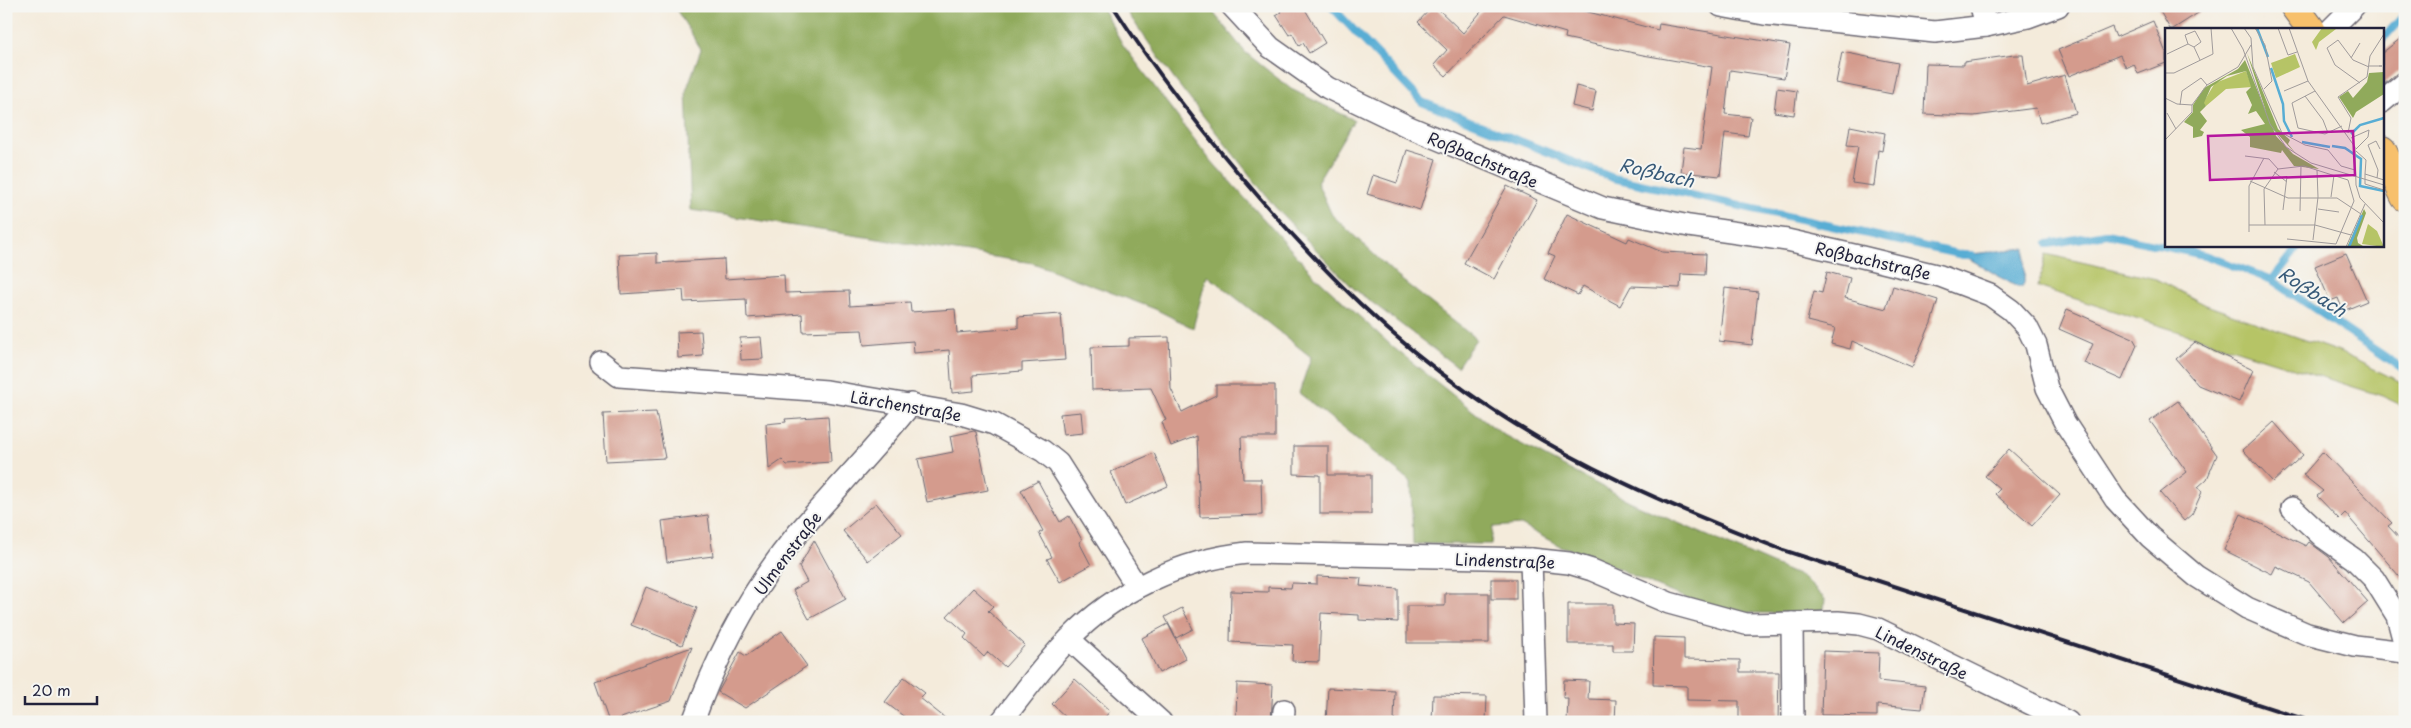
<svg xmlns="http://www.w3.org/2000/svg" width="2411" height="728" font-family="'Playpen Sans',sans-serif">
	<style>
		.green { fill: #b6c466; stroke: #6c7350 }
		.forest { fill: #90aa5b; stroke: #59664b }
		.water { fill: #58add4; stroke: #3d6888 }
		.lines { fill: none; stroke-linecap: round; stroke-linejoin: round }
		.stream { stroke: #58add4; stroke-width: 8 }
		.building { fill: #d49b8d }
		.minor-casing { stroke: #6c6873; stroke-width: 24 }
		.primary-casing { stroke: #6c6873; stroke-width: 30 }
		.minor { stroke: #fff; stroke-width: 21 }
		.primary { stroke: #f7c06c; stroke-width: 28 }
		.rail { stroke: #22223b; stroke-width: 4 }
		.labels { text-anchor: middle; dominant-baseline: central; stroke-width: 4; stroke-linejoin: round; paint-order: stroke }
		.street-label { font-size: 16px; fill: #22223b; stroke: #f6f6f2 }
		.water-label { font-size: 18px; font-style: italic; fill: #385a78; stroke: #f6f6f2 }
		.inset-river { fill: none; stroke: #58add4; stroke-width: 2.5 }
		.inset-road { fill: none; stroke: #a09b9b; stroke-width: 1 }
		.view { fill: #b5179e; fill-opacity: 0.15; stroke: #b5179e; stroke-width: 2.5 }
		.inset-edge { fill: none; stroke: #22223b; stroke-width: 2.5 }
	</style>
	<rect width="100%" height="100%" fill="#f6f6f2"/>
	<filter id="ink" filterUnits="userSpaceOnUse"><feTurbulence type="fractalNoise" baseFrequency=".02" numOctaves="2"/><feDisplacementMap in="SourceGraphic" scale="10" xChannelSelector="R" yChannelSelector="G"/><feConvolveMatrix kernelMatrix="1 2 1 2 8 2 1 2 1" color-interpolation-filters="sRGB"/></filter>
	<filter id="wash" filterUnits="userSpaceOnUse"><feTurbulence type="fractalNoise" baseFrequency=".0096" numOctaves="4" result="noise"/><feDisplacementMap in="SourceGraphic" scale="20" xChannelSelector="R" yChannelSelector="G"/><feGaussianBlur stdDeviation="1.12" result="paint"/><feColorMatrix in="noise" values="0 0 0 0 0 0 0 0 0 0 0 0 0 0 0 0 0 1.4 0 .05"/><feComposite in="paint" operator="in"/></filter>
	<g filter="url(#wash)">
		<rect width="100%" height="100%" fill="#f4ebdb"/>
		<path class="green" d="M2046,254L2156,279L2206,305L2339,352L2405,384V407L2382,396L2038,287Z"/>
		<g class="forest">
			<path d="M674,6H1101L1123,45L1207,156L1314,275L1394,348L1502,434L1637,505L1804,578L1825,599L1824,609L1810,613H1746L1700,604L1653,585L1596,558L1560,546L1521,525L1493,527L1491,544H1413L1411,482L1299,393L1311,357L1207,275L1193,328L1155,309L1033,263L691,210L686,91L701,49Z"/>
			<path d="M1123,6H1208L1245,52L1291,89L1354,120L1317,182L1332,215L1398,277L1476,339L1457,367L1353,288L1275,207L1174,79Z"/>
		</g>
		<path class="water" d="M2025,248L2024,283L2022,287H2017L1963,255Z"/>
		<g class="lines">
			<g class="stream">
				<path d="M1331,6L1422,102L1613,178L1963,255H1971"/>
				<path d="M2382,40L2405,14"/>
				<path d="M2048,244L2106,234L2204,255L2272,280L2405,370"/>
				<path d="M2272,280L2300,245"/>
			</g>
		</g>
		<g id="blocks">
			<g class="building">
				<path d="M1277,6H1303L1325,43L1309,53L1303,43L1299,46L1292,33L1289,35L1276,15L1281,12Z"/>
				<path d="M1433,6H1435L1463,33L1486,6H1565L1658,30L1659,24L1790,45L1784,78L1730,70L1725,114L1751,117L1748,136L1725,133L1720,176L1681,172L1684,147L1701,149L1712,67L1643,55L1565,38L1566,33L1504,15L1446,76L1434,65L1447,50L1418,22Z"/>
				<path d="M2157,6H2209L2173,29H2170Z"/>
				<path d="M2153,21L2166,53V63L2138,74L2134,64L2126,68L2120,55L2069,76L2058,50L2112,27L2116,37Z"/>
				<path d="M2405,35V71L2397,73L2382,86V53Z"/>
				<path d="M1842,52L1898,63L1892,94L1836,83Z"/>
				<path d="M2014,55H2023L2027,86L2065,75L2076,113L2040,123L2036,108L1974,116L1924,114L1926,64L1964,65V62Z"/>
				<path d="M1576,86L1596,91L1592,111L1572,106Z"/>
				<path d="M1777,88L1797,91L1794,115L1774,112Z"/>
				<path d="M1850,126L1885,133L1882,151L1878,150L1874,186L1852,183L1858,146L1847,145Z"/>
				<path d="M1407,150L1436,159L1420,210L1367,194L1373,175L1397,183Z"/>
				<path d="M1507,186L1537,200L1494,279L1464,263Z"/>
				<path d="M1567,214L1627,242L1629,238L1662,252L1706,254L1705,275L1681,274L1680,288L1631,286L1620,306L1583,286L1578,295L1544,279L1555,256L1548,253Z"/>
				<path d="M657,253V263L724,259L725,279L784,275L785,293L849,291L850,306L910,302L911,312L955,309L957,333L1018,328V317L1061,314L1065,360L1022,363V371L973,375L974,391L952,393L949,350L914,353L913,341L864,345L862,330L803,332L802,314L747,318L746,299L684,302L683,290L621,294L619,255Z"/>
				<path d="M2346,253L2367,301L2343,311L2338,298L2330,301L2315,266Z"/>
				<path d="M1827,272L1850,278L1845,298L1886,309L1893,286L1938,300L1931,323L1912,367L1852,341L1850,349L1831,344L1835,328L1807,321L1814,291L1822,293Z"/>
				<path d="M1725,288L1758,292L1752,345L1719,341Z"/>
				<path d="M2067,309L2133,338L2137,345L2122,380L2084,363L2093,344L2059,329Z"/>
				<path d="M701,331L703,356L678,358L677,332Z"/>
				<path d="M761,337L763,359L741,360L740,338Z"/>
				<path d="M1169,337L1171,389L1182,412L1216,395V385H1275V437H1241L1243,479H1261L1262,515L1200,517L1197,436L1171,446L1162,422L1166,420L1151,388L1092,390L1091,347L1129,346V338Z"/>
				<path d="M2195,342L2253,370L2239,402L2198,385L2176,359Z"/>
				<path d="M2178,401L2217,455L2207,479L2198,487L2202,492L2192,514L2184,521L2160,493L2187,472L2150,421Z"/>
				<path d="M656,412L665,458L606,461L603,414Z"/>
				<path d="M1081,412L1083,433L1063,435L1060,414Z"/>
				<path d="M828,416L831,462L787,465L782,460L769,469L766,424L786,422L785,419Z"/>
				<path d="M2274,422L2303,455L2273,482L2243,450Z"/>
				<path d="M974,431L976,432L988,490L927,502L918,459L953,452L950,436Z"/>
				<path d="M1294,446H1328V475H1371V514H1320V475L1294,474Z"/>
				<path d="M2009,449L2060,495L2032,526L1995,494L2000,489L1985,476Z"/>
				<path d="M2323,452L2392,523L2388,526L2405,544V583L2345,513L2339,519L2317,496L2323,491L2303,475Z"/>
				<path d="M1154,453L1168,486L1125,505L1111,472Z"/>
				<path d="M1038,481L1060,522L1069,516L1082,540L1079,542L1091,565L1060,582L1047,559L1052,557L1039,533L1043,531L1021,490Z"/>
				<path d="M876,503L902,534L868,561L843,531Z"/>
				<path d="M2241,514L2306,546L2309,542L2329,557L2368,602L2344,623L2309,582L2276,566L2272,574L2224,550Z"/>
				<path d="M708,515L713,556L667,562L662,521Z"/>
				<path d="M814,540L846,599L809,619L793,590L807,582L799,567Z"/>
				<path d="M1317,576L1361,578L1360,586L1398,589V622L1359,620V615L1321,613L1319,662L1292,661L1293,645L1230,642L1231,591L1268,592V587L1291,588L1292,583L1317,584Z"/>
				<rect x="1491" y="579" width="25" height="20"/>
				<path d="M646,587L697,608L682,645L631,625Z"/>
				<path d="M973,588L993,606L988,611L1025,645L1005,667L988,652L984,657L964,638L967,634L947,616Z"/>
				<path d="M1445,593H1489V643H1407V606H1445Z"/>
				<path d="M1568,604H1613V623L1634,624L1633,651H1613V644H1568Z"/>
				<path d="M1182,608L1193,629L1176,638L1165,617Z"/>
				<path d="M1168,624L1186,659L1159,673L1142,638Z"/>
				<path d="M782,631L807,666L745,708L718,692L740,652L746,656Z"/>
				<path d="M1654,637L1684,638V659L1740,660V672H1779L1778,722H1739V701L1687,700V686L1653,685Z"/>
				<path d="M692,647L671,701L609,722L595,682Z"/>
				<path d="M1823,651L1879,653L1878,681L1925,686L1922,709L1877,705V716L1821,715Z"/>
				<path d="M904,677L925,693L920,698L950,722H911L885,702Z"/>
				<path d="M1075,679L1110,711L1101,722H1071L1052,704Z"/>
				<path d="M1564,680L1589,681L1588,699L1616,700L1615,722H1567L1568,698H1563Z"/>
				<path d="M1237,683L1273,685L1271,722H1236Z"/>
				<path d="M1328,688L1395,691L1394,722H1326Z"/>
				<path d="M1433,695L1487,696L1486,722H1432Z"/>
			</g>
		</g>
	</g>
	<g filter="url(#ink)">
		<use href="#blocks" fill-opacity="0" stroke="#6c6873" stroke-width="1"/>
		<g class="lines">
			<g class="minor-casing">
				<g id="minor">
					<path d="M1232,6L1270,47L1328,88L1409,127L1603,208L1689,226L1787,240L1858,256L1940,276L1990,295L2011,310L2027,327L2036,345L2047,388L2065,423L2115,499L2150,537L2196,576L2247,608L2307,634L2355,646L2405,652"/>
					<path d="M1721,6L1764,14L1935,32L1986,26L2028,17L2058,6"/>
					<path d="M1981,6L1986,26"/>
					<path d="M2331,29L2354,6"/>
					<path d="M2382,102L2405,83"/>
					<path d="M601,362L619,376L827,391L961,414L994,424L1043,451L1058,463L1137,587"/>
					<path d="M2292,508L2324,538L2354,559L2374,579L2397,616L2405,646"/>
					<path d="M1531,559L1536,722"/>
					<path d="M1792,623L1793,722"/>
					<path d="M1069,639L1161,722"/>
					<path d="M693,722C717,655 752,588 798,533C835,490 875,449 911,404"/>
					<path d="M1001,722C1023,694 1044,664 1069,639C1115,591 1181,560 1247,553L1531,559L1569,563L1592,570L1669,603L1746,624L1838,622L1859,624L1878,629L2068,722"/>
					<path d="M1283,722L1284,710"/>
				</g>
			</g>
			<g class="primary-casing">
				<g id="primary">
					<path d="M2294,6L2311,29"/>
					<path d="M2382,150L2405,197"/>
				</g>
			</g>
			<use href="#minor" class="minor"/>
			<use href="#primary" class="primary"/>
			<path class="rail" d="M1113,6C1158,76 1209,140 1264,203C1325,272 1391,339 1467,392C1563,461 1674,508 1783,550L2313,722"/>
		</g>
	</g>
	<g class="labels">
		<g class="street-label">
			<text transform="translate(1483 159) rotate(23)">Roßbachstraße</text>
			<text transform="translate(1873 260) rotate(13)">Roßbachstraße</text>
			<text transform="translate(906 405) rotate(10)">Lärchenstraße</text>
			<text transform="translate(787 553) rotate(-53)">Ulmenstraße</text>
			<text transform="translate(1505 560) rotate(2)">Lindenstraße</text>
			<text transform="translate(1922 652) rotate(26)">Lindenstraße</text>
		</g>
		<g class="water-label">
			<text transform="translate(1657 172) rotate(13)">Roßbach</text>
			<text transform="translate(2313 291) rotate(33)">Roßbach</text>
		</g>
	</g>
	<g transform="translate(2165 28)">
		<rect width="219" height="219" fill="#f4ebdb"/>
		<path d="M157,0L171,1L154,14L151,22L147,14ZM130,26L135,39L111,50L106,35ZM81,43L87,59L61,61L41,78L38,75L50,55ZM203,196L212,203L219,219L197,216Z" fill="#b6c466"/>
		<path d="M82,25L113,101L125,112L123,116L132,127L106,99ZM80,32L111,108L128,126L154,141L129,138L117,122L116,125L85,119V109L76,102L100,96L91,83L83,86L87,77L81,64L86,59L81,43L62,48L46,59L39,75L41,78L35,84L42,93L35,102L39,104L37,108L28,110V99L19,94L28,84V77L39,60L73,41ZM219,44V66L191,84L188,90L174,69L183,63L188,70L202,54L204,45ZM199,181L201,185L192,210L193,215L198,218L182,219Z" fill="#90aa5b"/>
		<path class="inset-river" d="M92,0L103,29M106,40L118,76L119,93L127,109M186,106L195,97L219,90M137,114L165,119M167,118L180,120L196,131L195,158L219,163M184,219L197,187"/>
		<path class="inset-road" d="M66,0L78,21L105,96L121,119L146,135L219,157M79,0L86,10L88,39L117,105L140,117L163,122L176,138L190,142M90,0L100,17L107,53L99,61M113,0L123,27L132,24M124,0L143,53L190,119L191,157L195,170L219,195M23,16L20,7L30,3L36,14L29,19M2,26L23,16L29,19L35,32M186,30L195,15M204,38H217H214M0,45H9L48,26L46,0M195,55L170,37L162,20L173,12L188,32L204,39M119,63L143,53M150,63L127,75L133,100L160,106L177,98M140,68L158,92L163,105M0,70L12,76L27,77L42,57L73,39L86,17M15,77L17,63L36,50L42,57M2,85L11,101M183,105L186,90L173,69L202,49L205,28L219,6M186,110L204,102L203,109L191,121M0,112L27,84V77M191,123L201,132L200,146L219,152M80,128L104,131L113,141M109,144L122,154M200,146V156L219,162M212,150L213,142L203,117L211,113L215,121M85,153L123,170H172L196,186M166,169L169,147M153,181L174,184M118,182L122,148M135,183L136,138M84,197H150L186,207M100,197L99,161L113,141L139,138L183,152L189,173L171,216L122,211M84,204V158L99,130M148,212L153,169L152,142M181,219L200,176"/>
		<path class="view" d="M188,103L190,147L45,152L43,108Z"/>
		<rect width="219" height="219" class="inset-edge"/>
	</g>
	<rect width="2411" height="728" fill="none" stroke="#f6f6f2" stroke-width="25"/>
	<path d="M25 696v8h72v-8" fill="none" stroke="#22223b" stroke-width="2.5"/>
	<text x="32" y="696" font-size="15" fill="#22223b" stroke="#f6f6f2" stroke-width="4" paint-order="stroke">20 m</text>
</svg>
